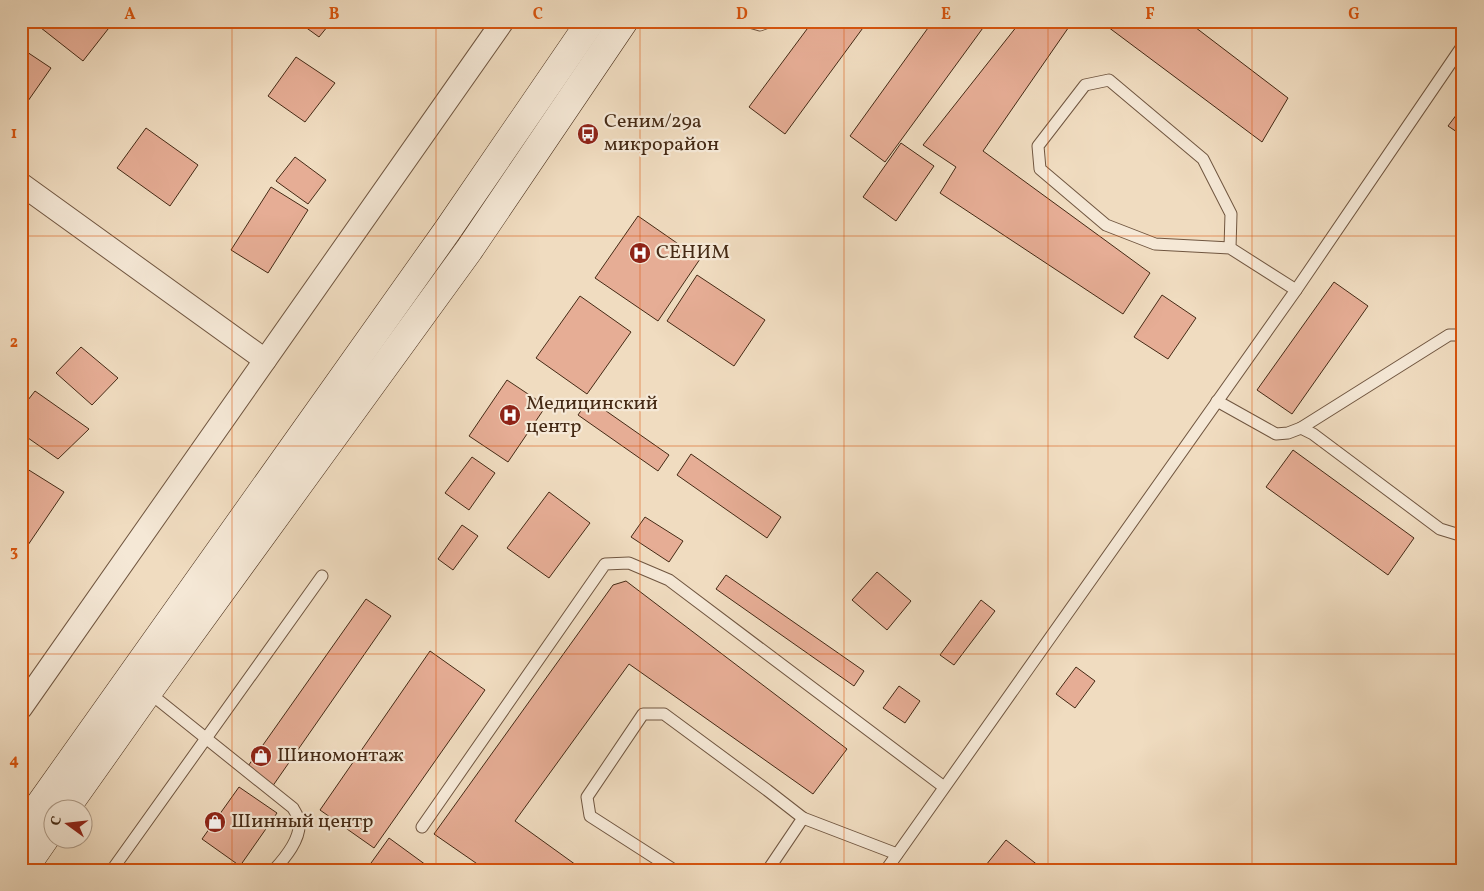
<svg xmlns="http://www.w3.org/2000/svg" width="1484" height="891" font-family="Vollkorn,serif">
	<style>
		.building { fill: #e6ad95; stroke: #452a15 }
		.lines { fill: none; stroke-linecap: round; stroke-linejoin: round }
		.service-casing { stroke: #705640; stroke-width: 13 }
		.minor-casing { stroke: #705640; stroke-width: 24 }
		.secondary-casing { stroke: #452a15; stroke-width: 29 }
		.service { stroke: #f5e8d6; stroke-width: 11 }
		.minor { stroke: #f5e8d6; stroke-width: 22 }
		.secondary { stroke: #f5e8d6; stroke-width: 28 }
		.grid { fill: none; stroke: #d8540d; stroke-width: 1; stroke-opacity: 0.55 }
		.labels { text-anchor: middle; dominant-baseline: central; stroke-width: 4.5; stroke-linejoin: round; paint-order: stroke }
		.poi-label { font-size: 20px; fill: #452a15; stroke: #f5e8d6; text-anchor: start }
		.neatline { fill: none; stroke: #d8540d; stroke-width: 2 }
		.grid-label { font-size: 16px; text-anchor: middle; font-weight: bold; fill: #d8540d }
	</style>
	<rect width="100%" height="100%" fill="#f0dcc0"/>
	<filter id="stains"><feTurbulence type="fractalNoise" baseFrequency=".004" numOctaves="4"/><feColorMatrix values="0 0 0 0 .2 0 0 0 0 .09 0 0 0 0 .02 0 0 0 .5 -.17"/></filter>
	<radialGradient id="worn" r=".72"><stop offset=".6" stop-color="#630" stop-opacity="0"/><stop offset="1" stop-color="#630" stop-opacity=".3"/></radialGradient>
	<g class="building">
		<path d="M38,21H109L112,24L83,61L36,24Z"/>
		<path d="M297,21H332L319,37Z"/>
		<path d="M813,21H868L785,134L749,107Z"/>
		<path d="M933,21H988L885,162L850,136Z"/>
		<path d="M1021,21H1073L983,151L1150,273L1123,314L940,193L956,167L923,145Z"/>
		<path d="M1100,21H1187L1288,98L1262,142Z"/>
		<path d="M21,48L51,68L21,111Z"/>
		<path d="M296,57L335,83L305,122L268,96Z"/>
		<path d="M1463,106V136L1448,126Z"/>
		<path d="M146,128L198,165L170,206L117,168Z"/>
		<path d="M901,143L934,166L896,221L863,197Z"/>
		<path d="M295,157L326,180L308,204L276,181Z"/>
		<path d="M271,187L308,210L268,273L231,250Z"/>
		<path d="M638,216L700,259L658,321L595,278Z"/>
		<path d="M697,275L765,320L734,366L667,321Z"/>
		<path d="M1334,282L1368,306L1292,414L1257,390Z"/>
		<path d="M1162,295L1196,318L1168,359L1134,337Z"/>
		<path d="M580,296L631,332L587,394L536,358Z"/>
		<path d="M81,347L118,378L92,405L56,373Z"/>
		<path d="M507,380L546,406L508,462L469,436Z"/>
		<path d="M35,391L89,429L58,459L21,433V409Z"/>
		<path d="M589,399L669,455L658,471L578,415Z"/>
		<path d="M1293,450L1414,538L1388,575L1266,487Z"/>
		<path d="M691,454L781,517L767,538L677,475Z"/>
		<path d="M472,457L495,473L469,510L445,493Z"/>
		<path d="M24,467L64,492L28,545L21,540V471Z"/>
		<path d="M549,492L590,523L549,578L507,548Z"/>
		<path d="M645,517L683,541L669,562L631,537Z"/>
		<path d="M462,525L478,536L453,570L438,559Z"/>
		<path d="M877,572L911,601L887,630L852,600Z"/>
		<path d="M726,575L864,671L854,686L716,589Z"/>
		<path d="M626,581L847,749L813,794L629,664L515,821L583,870H486L434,834L613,585Z"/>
		<path d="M366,599L391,616L272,787L246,769Z"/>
		<path d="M981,600L995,611L954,665L940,655Z"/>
		<path d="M430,651L485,690L374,848L320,810Z"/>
		<path d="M1076,667L1095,681L1075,708L1056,694Z"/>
		<path d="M899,686L920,701L905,723L883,708Z"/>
		<path d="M239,787L277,813L240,866L202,839Z"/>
		<path d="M389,838L426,865L423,870H366Z"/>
		<path d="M1006,840L1044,870H982Z"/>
		<path d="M181,865L188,870H177Z"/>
	</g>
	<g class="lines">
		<g class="service-casing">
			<g id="service">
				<path d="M746,21L760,25L771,21"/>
				<path d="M1230,248L1231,214L1203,159L1109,80L1085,85L1038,146L1040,169L1106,225L1155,244L1230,248L1296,290"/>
				<path d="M1217,401L1276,434L1288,433L1301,428L1313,434L1440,529L1463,536"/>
				<path d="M1301,428L1449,335H1463"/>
				<path d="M147,691L293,808C295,812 299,817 299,822C301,839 285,858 274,870"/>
				<path d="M803,818L897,854"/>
				<path d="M422,827L605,564L629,563L669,580L944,787"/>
				<path d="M112,870L322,576"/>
				<path d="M674,870L590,816L587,797L643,714H664L767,790L803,818L768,870"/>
				<path d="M886,870L1296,290L1463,45"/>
			</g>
		</g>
		<g class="minor-casing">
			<g id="minor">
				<path d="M21,184L265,360"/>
				<path d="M21,708L503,21"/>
			</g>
		</g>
		<g class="secondary-casing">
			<g id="secondary">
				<path d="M66,808L148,692L469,250L624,21"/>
				<path d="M21,831L447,231L591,21"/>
				<path d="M23,870L52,828"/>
			</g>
		</g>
		<use href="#service" class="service"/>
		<use href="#minor" class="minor"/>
		<use href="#secondary" class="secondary"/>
	</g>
	<path class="grid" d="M232,21V870M436,21V870M640,21V870M844,21V870M1048,21V870M1252,21V870M21,236H1463M21,446H1463M21,654H1463"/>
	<defs>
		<g id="bus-disc" transform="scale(1.125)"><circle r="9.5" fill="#8f2418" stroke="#f5e8d6"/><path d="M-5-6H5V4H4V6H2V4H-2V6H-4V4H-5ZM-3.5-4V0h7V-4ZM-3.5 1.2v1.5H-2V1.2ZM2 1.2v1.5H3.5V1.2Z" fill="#fff"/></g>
		<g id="hospital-disc" transform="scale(1.125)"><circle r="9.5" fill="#8f2418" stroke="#f5e8d6"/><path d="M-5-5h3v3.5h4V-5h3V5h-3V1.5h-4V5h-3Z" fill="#fff"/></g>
		<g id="shop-disc" transform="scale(1.125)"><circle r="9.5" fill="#8f2418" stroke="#f5e8d6"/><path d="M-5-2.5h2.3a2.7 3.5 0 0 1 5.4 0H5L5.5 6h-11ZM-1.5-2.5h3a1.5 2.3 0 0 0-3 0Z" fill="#fff"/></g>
	</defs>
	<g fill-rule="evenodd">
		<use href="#bus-disc" x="588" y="134"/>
		<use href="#hospital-disc" x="640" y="253"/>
		<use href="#hospital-disc" x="510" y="415"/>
		<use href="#shop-disc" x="261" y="756"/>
		<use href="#shop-disc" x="215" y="822"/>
	</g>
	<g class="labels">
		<g class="poi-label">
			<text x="604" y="122">Сеним/29а<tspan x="604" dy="23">микрорайон</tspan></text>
			<text x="656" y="253">СЕНИМ</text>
			<text x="526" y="404">Медицинский<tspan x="526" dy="23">центр</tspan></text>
			<text x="277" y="756">Шиномонтаж</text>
			<text x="231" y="822">Шинный центр</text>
		</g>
	</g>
	<rect width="1484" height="891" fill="none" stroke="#f0dcc0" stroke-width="55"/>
	<g transform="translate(68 824) rotate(285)"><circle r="24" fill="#f5e8d6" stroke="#af9c89"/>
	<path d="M0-4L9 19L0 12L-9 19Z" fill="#8f2418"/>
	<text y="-8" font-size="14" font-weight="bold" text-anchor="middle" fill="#452a15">С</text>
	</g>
	<rect x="28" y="28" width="1428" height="836" class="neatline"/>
	<g class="grid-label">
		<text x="130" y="19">A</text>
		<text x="334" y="19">B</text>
		<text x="538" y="19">C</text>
		<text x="742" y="19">D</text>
		<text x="946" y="19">E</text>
		<text x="1150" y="19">F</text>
		<text x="1354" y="19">G</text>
		<text x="14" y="138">1</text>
		<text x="14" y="347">2</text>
		<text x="14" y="556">3</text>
		<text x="14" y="765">4</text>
	</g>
	<rect width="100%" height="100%" filter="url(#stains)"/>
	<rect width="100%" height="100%" fill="url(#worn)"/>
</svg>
